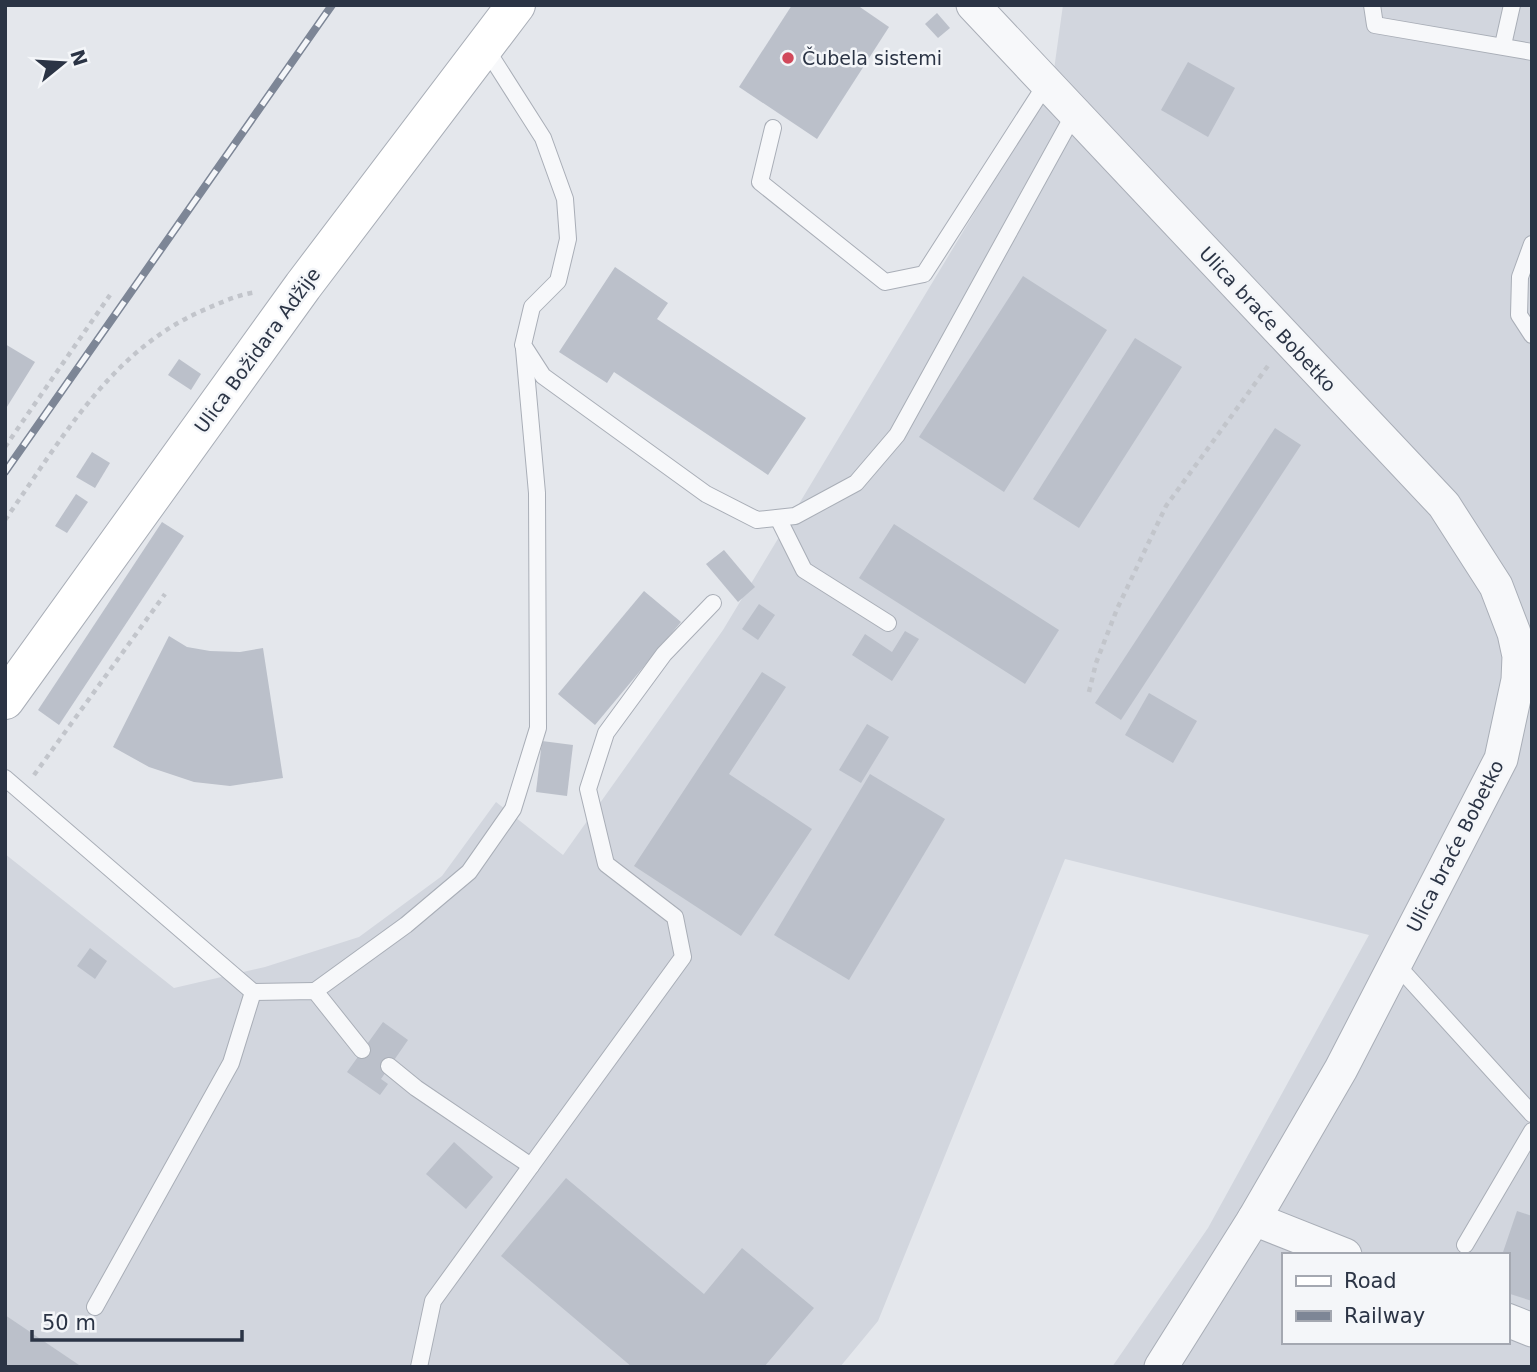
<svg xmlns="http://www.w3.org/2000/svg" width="1537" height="1372" font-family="'DejaVu Sans',sans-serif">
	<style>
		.built { fill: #d2d6de; fill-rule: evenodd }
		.building { fill: #bbc0ca }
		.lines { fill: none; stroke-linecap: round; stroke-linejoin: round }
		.service-casing { stroke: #a9aeb7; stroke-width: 18 }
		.minor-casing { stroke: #a9aeb7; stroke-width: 35 }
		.secondary-casing { stroke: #a9aeb7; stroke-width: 40 }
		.path { stroke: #c2c5cb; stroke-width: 4.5; stroke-dasharray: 5 5; stroke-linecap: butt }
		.service { stroke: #f7f8fa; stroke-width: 16 }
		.minor { stroke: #f7f8fa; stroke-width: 33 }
		.secondary { stroke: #fff; stroke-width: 38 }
		.rail-casing { stroke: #7d8696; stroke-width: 8 }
		.rail { stroke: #f4f6f9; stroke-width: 5; stroke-dasharray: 16; stroke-linecap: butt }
		.poi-dot { fill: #d1495b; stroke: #f4f6f9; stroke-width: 2.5 }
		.labels { text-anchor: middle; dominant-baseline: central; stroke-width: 5; stroke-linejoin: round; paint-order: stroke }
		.poi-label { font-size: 19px; fill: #2b3445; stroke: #f4f6f9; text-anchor: start }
		.street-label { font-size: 19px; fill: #2b3445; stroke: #f4f6f9 }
	</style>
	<rect width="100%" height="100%" fill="#e4e7ec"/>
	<path class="built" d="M1063,5H1532V1367H1112L1208,1228L1369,935L1065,859L878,1321L840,1367H5V854L174,988L265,967L359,937L442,876L496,802L563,855L723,630L1052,84ZM1283,1255H1507V1342H1283Z"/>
	<g class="building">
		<path d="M792,5H857L889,27L817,139L739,87Z"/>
		<path d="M937,13L950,28L938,38L925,24Z"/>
		<path d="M1188,62L1235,88L1208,137L1161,110Z"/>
		<path d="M615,267L668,303L657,319L806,418L768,475L614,372L607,383L559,352Z"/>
		<path d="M1023,276L1107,330L1004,492L919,437Z"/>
		<path d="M1135,338L1182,367L1079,528L1033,499Z"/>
		<path d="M5,344L35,362L5,410Z"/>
		<path d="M179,359L201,374L191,390L168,375Z"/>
		<path d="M1275,428L1301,445L1121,720L1095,703Z"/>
		<path d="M92,452L110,463L95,488L76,477Z"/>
		<path d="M76,494L88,502L67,533L55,526Z"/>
		<path d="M162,522L184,536L59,725L38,710Z"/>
		<path d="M894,524L1059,630L1025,684L859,578Z"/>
		<path d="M724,550L755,587L738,602L706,564Z"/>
		<path d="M644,591L681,622L595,725L558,694Z"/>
		<path d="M759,604L775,615L758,640L742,629Z"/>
		<path d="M905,631L919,639L892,681L852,655L865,634L892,652Z"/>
		<path d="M169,636L187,647L210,651L240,652L263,648L283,778L230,786L194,782L149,767L113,747Z"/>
		<path d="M762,672L786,687L729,774L812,829L741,936L634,866Z"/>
		<path d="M1149,693L1197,721L1173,763L1125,735Z"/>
		<path d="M867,724L889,737L861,783L839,770Z"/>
		<path d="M542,741L573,745L567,796L536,792Z"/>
		<path d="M870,774L945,819L849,980L774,935Z"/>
		<path d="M90,948L107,961L95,979L77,966Z"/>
		<path d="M383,1022L408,1040L381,1079L388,1084L380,1095L347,1072Z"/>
		<path d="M454,1142L493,1177L466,1209L426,1174Z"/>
		<path d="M566,1178L704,1294L742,1248L814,1308L764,1367H632L501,1256Z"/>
		<path d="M1517,1211L1532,1216V1301L1507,1293V1255H1502Z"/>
		<path d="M5,1315L82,1367H5Z"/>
	</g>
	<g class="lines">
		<g class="service-casing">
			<g id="service">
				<path d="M1372,5L1375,25L1532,52"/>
				<path d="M1503,45L1512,5"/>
				<path d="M485,47L543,138L565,199L568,239L558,281L532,307L523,345L543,376L706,494L757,520L795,516L856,483L897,435L1074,114"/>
				<path d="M773,128L760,182L885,282L924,274L1046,84"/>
				<path d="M1532,244L1520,277L1519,315L1532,335"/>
				<path d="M778,518L804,570L888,623"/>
				<path d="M5,778L253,992L315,991L362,1050"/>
				<path d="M1395,963L1532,1114"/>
				<path d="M315,991L406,925L469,872L513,809L538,728L537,493L524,349"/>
				<path d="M389,1066L416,1088L531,1166L683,957L675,917L606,864L588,789L606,733L664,654L713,603"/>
				<path d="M1465,1245L1532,1131"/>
				<path d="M95,1307L231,1063L253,992"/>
				<path d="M419,1367L433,1301L531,1166"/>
			</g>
		</g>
		<g class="minor-casing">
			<g id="minor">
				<path d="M973,5L1444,505L1496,586L1514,633L1519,656L1518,680L1501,759L1341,1069L1254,1219L1161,1367"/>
				<path d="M1254,1219L1345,1255"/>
				<path d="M1507,1320L1532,1330"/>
			</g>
		</g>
		<g class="secondary-casing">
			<path id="secondary" d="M5,700L303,286L516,5"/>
		</g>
		<g class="path">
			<path d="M5,447L110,295"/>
			<path d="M5,520C62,439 111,349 206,309C222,302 240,294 257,292"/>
			<path d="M1089,692L1096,663L1117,609L1166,506L1270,363"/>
			<path d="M34,775L165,594"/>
		</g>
		<use href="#service" class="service"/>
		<use href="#minor" class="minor"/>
		<use href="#secondary" class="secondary"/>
		<g class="rail-casing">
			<path id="rail" d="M5,472L332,5"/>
		</g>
		<use href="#rail" class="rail"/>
	</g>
	<circle class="poi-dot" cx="788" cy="58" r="7"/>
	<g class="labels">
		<g class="poi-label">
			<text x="802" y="58">Čubela sistemi</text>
		</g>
		<g class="street-label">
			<text transform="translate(1268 319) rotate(47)">Ulica braće Bobetko</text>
			<text transform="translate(257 350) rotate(-54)">Ulica Božidara Adžije</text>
			<text transform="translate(1455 846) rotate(-63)">Ulica braće Bobetko</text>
		</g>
	</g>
	<rect width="1537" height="1372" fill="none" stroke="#2b3445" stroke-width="14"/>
	<rect x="1282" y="1253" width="228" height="91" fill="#f4f6f9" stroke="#a4a8b1" stroke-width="2"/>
	<rect x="1296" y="1276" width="35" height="10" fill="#ffffff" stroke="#a4a8b1" stroke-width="2"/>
	<text x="1344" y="1288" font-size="21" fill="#2b3445">Road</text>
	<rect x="1296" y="1311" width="35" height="10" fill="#7d8696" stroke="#a4a8b1" stroke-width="2"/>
	<text x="1344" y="1323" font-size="21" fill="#2b3445">Railway</text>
	<g transform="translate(63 63) rotate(72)" stroke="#f4f6f9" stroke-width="5" paint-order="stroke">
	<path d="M0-5L12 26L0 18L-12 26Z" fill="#2b3445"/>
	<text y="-10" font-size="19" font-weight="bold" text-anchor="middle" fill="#2b3445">N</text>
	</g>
	<path d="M32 1330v10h210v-10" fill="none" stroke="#2b3445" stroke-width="3.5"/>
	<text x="42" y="1330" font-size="21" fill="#2b3445" stroke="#f4f6f9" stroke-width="5" paint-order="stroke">50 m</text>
</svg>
